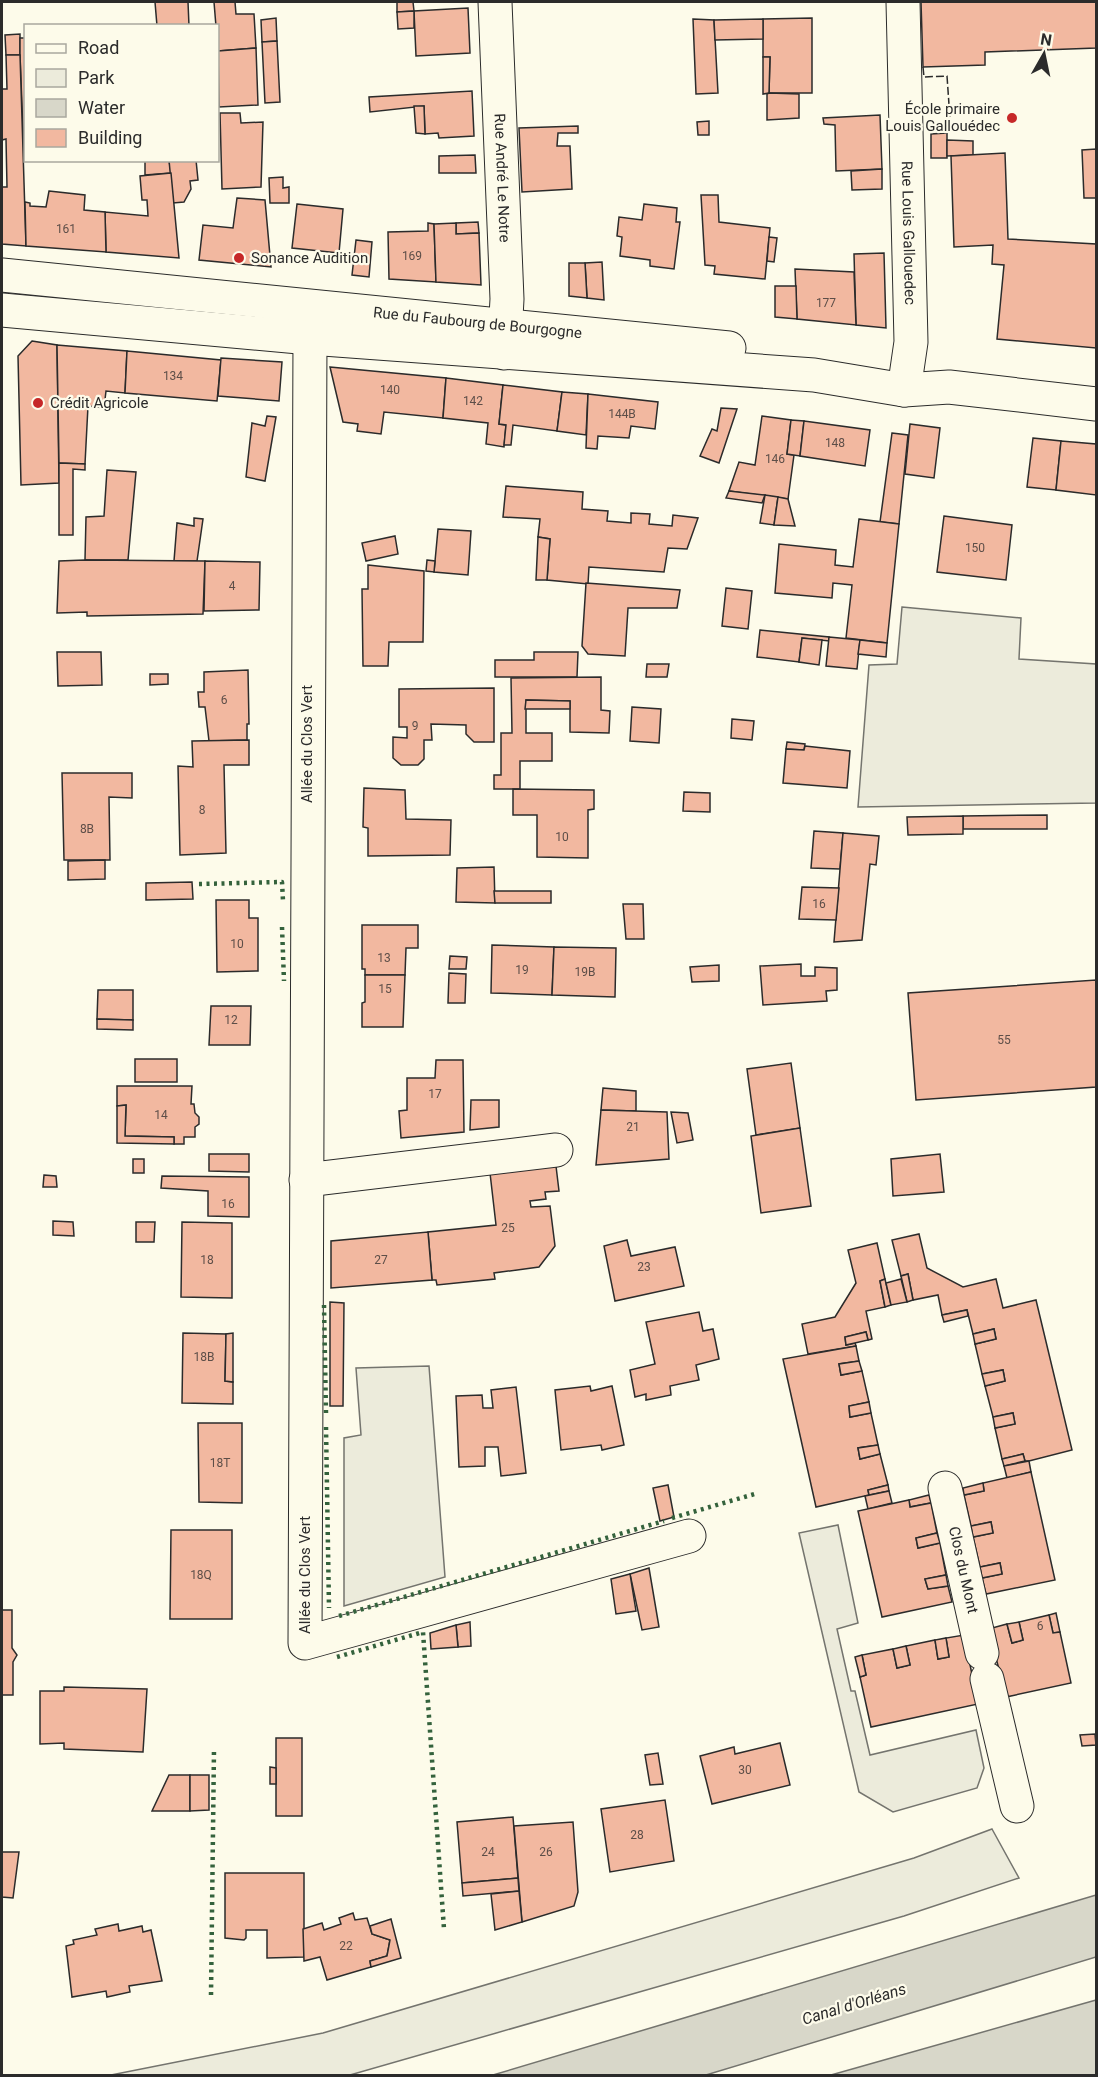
<svg xmlns="http://www.w3.org/2000/svg" width="1098" height="2077" font-family="Roboto,sans-serif">
	<style>
		.green { fill: #ecebdb; stroke: #74746e; stroke-width: 1.5 }
		.water { fill: #d8d7c9; stroke: #74746e; stroke-width: 1.5 }
		.building { fill: #f2b8a0; stroke: #2b2b2b; stroke-width: 1.5 }
		.lines { fill: none; stroke-linecap: round; stroke-linejoin: round }
		.minor-casing { stroke: #2b2b2b; stroke-width: 35 }
		.major-casing { stroke: #2b2b2b; stroke-width: 35 }
		.minor { stroke: #fdfbea; stroke-width: 33 }
		.major { stroke: #fdfbea; stroke-width: 33 }
		.hedge { stroke: #34623c; stroke-width: 4.5; stroke-dasharray: 3 4.5; stroke-linecap: butt }
		.fence { stroke: #2b2b2b; stroke-width: 1.5; stroke-dasharray: 8 3; stroke-linecap: butt }
		.poi-dot { fill: #c62828; stroke: #fdfbea; stroke-width: 2 }
		.labels { text-anchor: middle; dominant-baseline: central; stroke-width: 4.5; stroke-linejoin: round; paint-order: stroke }
		.number-label { font-size: 12px; fill: #5d4e48 }
		.poi-label { font-size: 15px; fill: #2b2b2b; stroke: #fdfbea; text-anchor: start }
		.street-label { font-size: 15px; fill: #2b2b2b; stroke: #fdfbea }
		.water-label { font-size: 16px; font-style: italic; fill: #2b2b2b; stroke: #fdfbea }
	</style>
	<rect width="100%" height="100%" fill="#fdfbea"/>
	<g class="green">
		<path d="M902,607L1021,618L1019,659L1096,664V803L858,807L869,665L897,664Z"/>
		<path d="M429,1366L445,1577L344,1606V1438L361,1435L356,1368Z"/>
		<path d="M838,1525L858,1623L837,1629L851,1691H855L870,1755L976,1730L984,1768L977,1788L893,1812L859,1792L799,1533Z"/>
		<path d="M992,1829L1019,1878L904,1916L350,2075H111L323,2033L914,1858Z"/>
	</g>
	<g class="water">
		<path d="M1096,1895V1957L706,2075H493Z"/>
		<path d="M1096,2000V2075H831Z"/>
	</g>
	<g class="building">
		<path d="M155,2H188L189,26H157Z"/>
		<path d="M214,2H235L236,14H254L256,48L218,51Z"/>
		<path d="M397,2H413L414,11L397,12Z"/>
		<path d="M921,2H1096V48L985,52V65L923,67Z"/>
		<path d="M468,8L470,53L416,56L414,11Z"/>
		<path d="M414,11V28L398,29L397,12Z"/>
		<path d="M276,18L277,41L262,42L261,20Z"/>
		<path d="M812,18V93H769L770,57H763V19Z"/>
		<path d="M693,19L714,20L718,93L696,94Z"/>
		<path d="M763,19V39L715,40L714,20Z"/>
		<path d="M20,34V55H6L5,35Z"/>
		<path d="M20,38H26L24,157L20,55Z"/>
		<path d="M277,41L280,102L265,103L262,42Z"/>
		<path d="M256,48L258,105L219,107L218,51Z"/>
		<path d="M6,55H20L26,246L2,244V187H7L6,139L2,140V89H7Z"/>
		<path d="M763,57H770L769,93L763,94Z"/>
		<path d="M472,91L474,136L439,138L438,133L425,134L424,106L370,112L369,97Z"/>
		<path d="M769,93L799,94V118L767,120V94Z"/>
		<path d="M414,106H424L425,134L416,133Z"/>
		<path d="M220,113H240L241,123L263,122L261,187L222,189Z"/>
		<path d="M880,115L882,169L836,171L835,125L824,124L823,118Z"/>
		<path d="M709,121V135H698L697,122Z"/>
		<path d="M578,126V133H558L557,146H570L572,189L522,192L519,128Z"/>
		<path d="M947,133V158H931V134Z"/>
		<path d="M947,140L973,141V155L947,156Z"/>
		<path d="M1096,149V198H1084L1082,150Z"/>
		<path d="M1005,153L1008,239L1096,244V348L997,339L1004,265L992,264L993,245L954,247L951,156Z"/>
		<path d="M475,155L476,173H439V156Z"/>
		<path d="M145,160H169L171,173L145,175Z"/>
		<path d="M169,160H196L198,180L190,181L191,189L184,202L173,203Z"/>
		<path d="M882,169V189L852,190L851,171Z"/>
		<path d="M171,173L179,258L106,252L105,212L148,216L147,200H142L140,176Z"/>
		<path d="M283,177V188L289,187V203H270L269,178Z"/>
		<path d="M49,191L85,195L84,210L105,212L106,252L26,246L25,202L30,203V206L46,207Z"/>
		<path d="M701,195H718L719,222L770,228L765,279L714,274L715,266L705,265Z"/>
		<path d="M237,198L265,200L271,267L199,260L203,225L233,228Z"/>
		<path d="M297,204L343,209L339,253L292,248Z"/>
		<path d="M644,204L677,208L676,222H680L674,269L650,266V260L620,256L622,237L617,236L619,217L642,220Z"/>
		<path d="M478,222L479,233L456,234V223Z"/>
		<path d="M428,223L434,224L436,282L389,279L388,232L428,231Z"/>
		<path d="M456,223V234L479,233L481,285L436,282L434,224Z"/>
		<path d="M769,237L777,238L774,262L767,261Z"/>
		<path d="M356,240L372,242L369,277L352,275Z"/>
		<path d="M884,253L886,328L856,325L854,254Z"/>
		<path d="M602,262L604,300L587,298L585,263Z"/>
		<path d="M569,263H585L587,298L569,296Z"/>
		<path d="M795,269L854,272L856,325L797,319Z"/>
		<path d="M775,286H796L797,319L775,317Z"/>
		<path d="M32,341L57,345L59,483L21,485L18,356Z"/>
		<path d="M57,345L127,351L125,393L106,391L104,408L88,406L85,464L59,463Z"/>
		<path d="M127,351L221,360L217,401L125,393Z"/>
		<path d="M221,358L282,362L279,401L218,396Z"/>
		<path d="M330,367L446,378L443,418L384,412L381,434L357,431L358,424L343,422Z"/>
		<path d="M446,378L503,385L499,424L506,425L504,447L486,444L488,423L443,418Z"/>
		<path d="M503,385L562,392L557,431L513,425L511,445H504L506,425L499,424Z"/>
		<path d="M562,392L588,394L586,435L557,431Z"/>
		<path d="M588,394L658,402L655,429L631,426L629,438L598,436L597,449L586,448Z"/>
		<path d="M721,408L737,409L719,463L700,456L712,429L717,431Z"/>
		<path d="M267,416L276,417L265,481L246,477L252,423L265,426Z"/>
		<path d="M762,416L791,420L787,454L794,455L788,499L729,491L739,462L755,465Z"/>
		<path d="M791,420L804,421L800,456L787,454Z"/>
		<path d="M804,421L870,430L865,466L800,456Z"/>
		<path d="M910,424L940,428L934,478L905,474Z"/>
		<path d="M892,433L908,435L899,524L880,522Z"/>
		<path d="M1033,438L1061,441L1056,490L1027,487Z"/>
		<path d="M1061,441L1096,444V495L1056,490Z"/>
		<path d="M59,463L85,464V470L73,469V535H59Z"/>
		<path d="M107,470L136,472L128,560H85L86,517L104,516Z"/>
		<path d="M506,486L583,492L582,509L608,511L607,521L631,523V513L650,514L649,524L672,526L673,515L698,518L687,549L668,548L664,572L589,567L588,584L547,580L550,539L538,537L540,519L503,517Z"/>
		<path d="M729,491L765,495L762,503L726,498Z"/>
		<path d="M765,495L778,497L774,525L760,523Z"/>
		<path d="M778,497L788,499L795,526L774,525Z"/>
		<path d="M944,516L1012,525L1006,580L937,572Z"/>
		<path d="M194,518L203,519L197,561H174L177,523L194,526Z"/>
		<path d="M859,519L899,524L887,643L846,638L852,585L833,583L832,598L775,593L779,544L836,550L835,565L853,567Z"/>
		<path d="M438,529L471,531L468,575L434,572Z"/>
		<path d="M395,536L398,554L366,561L362,543Z"/>
		<path d="M538,537L550,539L547,580H536Z"/>
		<path d="M85,560L205,561L203,614L87,616V612L57,613L59,561Z"/>
		<path d="M427,560L435,561L434,572L426,571Z"/>
		<path d="M205,561L260,562L259,610L204,611Z"/>
		<path d="M368,565L424,571L423,642H389L388,666H363L362,589H368Z"/>
		<path d="M586,583L680,590L677,608H628L625,656L588,654L582,646Z"/>
		<path d="M726,588L752,591L748,629L722,626Z"/>
		<path d="M760,630L829,637V641L802,638L799,662L757,657Z"/>
		<path d="M829,637L860,640L857,669L826,666Z"/>
		<path d="M802,638L822,640L819,665L799,662Z"/>
		<path d="M860,640L887,643L886,657L858,654Z"/>
		<path d="M57,652H101L102,685L58,686Z"/>
		<path d="M534,652H578L577,677H495V660H534Z"/>
		<path d="M647,664H669L667,677H646Z"/>
		<path d="M248,670L249,724H247V740L209,741L205,707H199L198,692H204V672Z"/>
		<path d="M150,674H168V684L150,685Z"/>
		<path d="M601,677V710L610,711L609,733L570,732V701L526,700V733H552V761H520V789H494V775H501V733H512L511,678Z"/>
		<path d="M494,688V742H474L466,734V725L431,724L432,740H424V759L418,765H401L393,758V737L407,738V727H399V689Z"/>
		<path d="M526,700L570,701V709H525Z"/>
		<path d="M632,707L661,709L659,743L630,741Z"/>
		<path d="M732,719L754,721L752,740L731,738Z"/>
		<path d="M249,740V765H224L226,853L180,855L178,766L193,767L192,741Z"/>
		<path d="M787,742L805,744L804,750L786,749Z"/>
		<path d="M805,746L850,751L847,788L783,783L786,749L804,750Z"/>
		<path d="M62,773H132V798L109,797L110,860H64Z"/>
		<path d="M364,788L405,790L406,819L451,820L450,855L368,856V828L363,827Z"/>
		<path d="M513,789L594,790V809L588,810V858L537,857V815H513Z"/>
		<path d="M684,792L710,793V812L683,811Z"/>
		<path d="M1047,815V829H963V816Z"/>
		<path d="M963,816V834L908,835L907,817Z"/>
		<path d="M814,831L843,833L840,869L811,868Z"/>
		<path d="M843,833L879,836L876,865L870,864L862,940L834,942Z"/>
		<path d="M105,860V879L68,880V861Z"/>
		<path d="M494,867L495,903L456,902L457,868Z"/>
		<path d="M192,882L193,899L146,900V883Z"/>
		<path d="M802,887L839,888L836,920L799,919Z"/>
		<path d="M494,891H551V903H495Z"/>
		<path d="M216,900H249V918H258V971L217,972Z"/>
		<path d="M623,904H643L644,939H626Z"/>
		<path d="M362,925H418V948H406L405,975H365V969H362Z"/>
		<path d="M492,945L554,947L552,995L491,993Z"/>
		<path d="M554,947L616,948L615,997L552,995Z"/>
		<path d="M450,956L467,957L466,969H449Z"/>
		<path d="M801,964V976H815V967L837,968V990L826,991L827,1001L763,1005L760,966Z"/>
		<path d="M719,965V981L692,982L690,967Z"/>
		<path d="M449,973L466,974L465,1003H448Z"/>
		<path d="M365,975H405L403,1027H362V1003L365,1002Z"/>
		<path d="M1096,980V1087L916,1100L908,993Z"/>
		<path d="M98,990H133V1020L97,1019Z"/>
		<path d="M211,1006H251L250,1045H209Z"/>
		<path d="M97,1019L133,1020V1030L97,1029Z"/>
		<rect x="135" y="1059" width="42" height="23"/>
		<path d="M436,1060H463L464,1132L401,1138L399,1111L407,1110V1078H435Z"/>
		<path d="M791,1063L800,1128L756,1135L747,1069Z"/>
		<path d="M117,1086H192L191,1104H194L195,1113L199,1117V1124L195,1127V1137H184V1144H174V1137L125,1136L126,1105L117,1106Z"/>
		<path d="M603,1088L636,1091V1111L601,1110Z"/>
		<path d="M471,1100H499V1127L470,1130Z"/>
		<path d="M126,1105L125,1136L174,1137V1144L117,1143V1106Z"/>
		<path d="M601,1110L667,1112L669,1159L596,1165Z"/>
		<path d="M671,1112L688,1113L693,1140L677,1143Z"/>
		<path d="M800,1128L811,1206L761,1213L751,1136Z"/>
		<path d="M209,1154H249V1172L209,1171Z"/>
		<path d="M940,1154L944,1192L893,1196L891,1159Z"/>
		<rect x="133" y="1159" width="11" height="14"/>
		<path d="M556,1166L559,1191L545,1192L546,1199L530,1201L531,1207L550,1206L555,1246L539,1267L494,1273L495,1279L437,1285L436,1280H432L428,1232L496,1225L490,1173Z"/>
		<path d="M44,1175L56,1176L57,1187H43Z"/>
		<path d="M162,1176L249,1177V1217L208,1216V1191L161,1188Z"/>
		<path d="M53,1221L73,1222L74,1236L53,1235Z"/>
		<path d="M136,1222H155L154,1242H136Z"/>
		<path d="M182,1222L232,1223V1298L181,1297Z"/>
		<path d="M428,1232L432,1280L331,1288V1241Z"/>
		<path d="M919,1234L927,1268L963,1287L996,1279L1003,1308L1036,1300L1072,1450L1029,1461H1025L1023,1454L1002,1459L995,1428L1015,1424L1013,1413L993,1417L985,1386L1005,1381L1003,1370L982,1374L975,1344L996,1339L994,1329L973,1334L967,1310L942,1315L938,1295L913,1300L908,1274L901,1276L892,1240Z"/>
		<path d="M627,1240L631,1256L675,1247L684,1286L615,1301L604,1246Z"/>
		<path d="M877,1243L885,1279L880,1281L885,1307L866,1311L872,1339L868,1340L866,1332L845,1337L846,1345L855,1343L856,1346L808,1354L802,1324L835,1317L856,1283L848,1250Z"/>
		<path d="M908,1274L913,1300L907,1302L901,1276Z"/>
		<path d="M885,1279L891,1305L885,1307L880,1281Z"/>
		<path d="M901,1279L907,1302L891,1305L886,1283Z"/>
		<path d="M330,1302L344,1303L343,1406H330Z"/>
		<path d="M967,1310L968,1316L944,1322L942,1315Z"/>
		<path d="M699,1312L703,1331L713,1329L719,1359L696,1365L699,1380L670,1386L671,1395L646,1400V1394L635,1397L630,1370L655,1364L646,1322Z"/>
		<path d="M994,1329L996,1339L975,1344L973,1334Z"/>
		<path d="M866,1332L868,1340L846,1345L845,1337Z"/>
		<path d="M183,1333L226,1334L225,1381L233,1382V1404L182,1403Z"/>
		<path d="M233,1333V1382L225,1381L226,1334Z"/>
		<path d="M856,1346L859,1361L839,1364L841,1375L862,1371L869,1402L849,1406L850,1417L871,1413L878,1445L858,1448L860,1459L880,1454L888,1485L868,1490L869,1495L816,1507L783,1359Z"/>
		<path d="M859,1361L862,1371L841,1375L839,1364Z"/>
		<path d="M1003,1370L1005,1381L985,1386L982,1374Z"/>
		<path d="M590,1386L591,1391L612,1386L624,1445L602,1450L601,1445L561,1450L555,1390Z"/>
		<path d="M516,1387L526,1473L501,1476L498,1447H485V1466L459,1467L456,1396L482,1395L483,1408H493L491,1390Z"/>
		<path d="M869,1402L871,1413L850,1417L849,1406Z"/>
		<path d="M1013,1413L1015,1424L995,1428L993,1417Z"/>
		<path d="M198,1423H242V1503L199,1502Z"/>
		<path d="M878,1445L880,1454L860,1459L858,1448Z"/>
		<path d="M1023,1454L1025,1461L1004,1466L1002,1459Z"/>
		<path d="M1029,1461L1031,1472L1007,1478L1004,1466Z"/>
		<path d="M1031,1472L1055,1580L986,1594L982,1578L1002,1574L1000,1563L980,1567L973,1537L993,1533L991,1522L971,1526L964,1495L984,1491L983,1483Z"/>
		<path d="M983,1483L984,1491L964,1495L963,1488Z"/>
		<path d="M668,1485L674,1517L660,1521L653,1488Z"/>
		<path d="M888,1485L889,1491L869,1495L868,1490Z"/>
		<path d="M889,1491L892,1503L868,1509L865,1496Z"/>
		<path d="M929,1495L931,1503L910,1507L909,1500Z"/>
		<path d="M909,1500L910,1507L931,1503L937,1533L916,1538L918,1548L940,1543L946,1575L925,1579L928,1589L948,1586L952,1602L882,1617L858,1511Z"/>
		<path d="M991,1522L993,1533L973,1537L971,1526Z"/>
		<path d="M171,1530H232V1619H170Z"/>
		<path d="M937,1533L940,1543L918,1548L916,1538Z"/>
		<path d="M1000,1563L1002,1574L982,1578L980,1567Z"/>
		<path d="M649,1568L659,1627L642,1630L630,1574Z"/>
		<path d="M630,1574L636,1611L616,1614L611,1579Z"/>
		<path d="M946,1575L948,1586L928,1589L925,1579Z"/>
		<path d="M2,1610H12V1648L17,1655L13,1662V1695H2Z"/>
		<path d="M1056,1613L1060,1632L1053,1633L1049,1615Z"/>
		<path d="M1049,1615L1053,1633L1060,1632L1071,1683L1006,1697L994,1650L992,1628L1007,1624L1012,1643L1023,1640L1019,1622Z"/>
		<path d="M470,1622L471,1646L458,1647L456,1625Z"/>
		<path d="M1019,1622L1023,1640L1012,1643L1007,1624Z"/>
		<path d="M456,1625L458,1647L431,1649L430,1633Z"/>
		<path d="M964,1635L978,1704L871,1727L860,1677L866,1675L862,1655L893,1649L897,1668L910,1665L906,1646L935,1640L938,1659L949,1657L946,1638Z"/>
		<path d="M946,1638L949,1657L938,1659L935,1640Z"/>
		<path d="M906,1646L910,1665L897,1668L893,1649Z"/>
		<path d="M862,1655L866,1675L860,1677L855,1657Z"/>
		<path d="M64,1687L147,1689L143,1752L64,1749V1743L40,1744V1691H64Z"/>
		<path d="M1095,1734L1096,1745L1082,1746L1080,1735Z"/>
		<rect x="276" y="1738" width="26" height="78"/>
		<path d="M780,1743L790,1785L712,1804L700,1756L734,1747L735,1754Z"/>
		<path d="M658,1753L663,1784L650,1785L645,1755Z"/>
		<path d="M270,1767L276,1768V1784H270Z"/>
		<path d="M169,1775H190V1811H152Z"/>
		<path d="M190,1775H209V1810L190,1811Z"/>
		<path d="M665,1800L674,1861L610,1872L601,1809Z"/>
		<path d="M513,1817L518,1878L462,1883L457,1822Z"/>
		<path d="M573,1822L578,1892L574,1906L522,1922L514,1826Z"/>
		<path d="M2,1852H19L13,1898L2,1897Z"/>
		<path d="M225,1873H304V1957L267,1958V1930H246V1938L244,1940L225,1938Z"/>
		<path d="M518,1878L519,1891L463,1896L462,1883Z"/>
		<path d="M519,1891L522,1922L495,1930L491,1894Z"/>
		<path d="M353,1913L355,1920L367,1918L372,1934L390,1940L387,1956L370,1961L371,1967L327,1980L320,1957L304,1961L303,1929L322,1923L324,1930L341,1924L339,1918Z"/>
		<path d="M391,1919L401,1958L371,1967L370,1961L387,1956L390,1940L372,1934L370,1926Z"/>
		<path d="M118,1924L119,1931L142,1926L143,1932L151,1930L162,1981L129,1986L130,1992L107,1997L106,1991L72,1997L66,1946L74,1944L73,1940L97,1935L95,1929Z"/>
	</g>
	<g class="lines">
		<g class="minor-casing">
			<g id="minor">
				<path id="s1" d="M495,2L507,299L504,353"/>
				<path id="s2" d="M903,2L911,342L904,390"/>
				<path d="M312,310L310,338L305,1643L689,1536"/>
				<path d="M306,1180L556,1150"/>
				<path id="s3" d="M945,1488L982,1653"/>
				<path d="M987,1679L1017,1806"/>
			</g>
		</g>
		<g class="major-casing">
			<g id="major">
				<path id="s4" d="M2,275L729,348"/>
				<path d="M2,310L310,338L814,375L904,390L949,387L1096,404"/>
			</g>
		</g>
		<use href="#minor" class="minor"/>
		<use href="#major" class="major"/>
		<g class="hedge">
			<path d="M199,884L282,882L283,901"/>
			<path d="M282,927L284,981"/>
			<path d="M324,1305L326,1413"/>
			<path d="M326,1427L329,1608"/>
			<path d="M672,1518L758,1493"/>
			<path d="M339,1616L664,1521"/>
			<path d="M337,1657L423,1632L444,1929"/>
			<path d="M211,1995L214,1749"/>
		</g>
		<path class="fence" d="M923,67L924,77L947,76L950,119L937,133"/>
	</g>
	<g class="poi-dot">
		<circle cx="1012" cy="118" r="6"/>
		<circle cx="239" cy="258" r="6"/>
		<circle cx="38" cy="403" r="6"/>
	</g>
	<g class="labels">
		<g class="number-label">
			<text x="66" y="229">161</text>
			<text x="412" y="256">169</text>
			<text x="826" y="303">177</text>
			<text x="173" y="376">134</text>
			<text x="390" y="390">140</text>
			<text x="473" y="401">142</text>
			<text x="622" y="414">144B</text>
			<text x="835" y="443">148</text>
			<text x="775" y="459">146</text>
			<text x="975" y="548">150</text>
			<text x="232" y="586">4</text>
			<text x="224" y="700">6</text>
			<text x="415" y="726">9</text>
			<text x="202" y="810">8</text>
			<text x="87" y="829">8B</text>
			<text x="562" y="837">10</text>
			<text x="819" y="904">16</text>
			<text x="237" y="944">10</text>
			<text x="384" y="958">13</text>
			<text x="522" y="970">19</text>
			<text x="585" y="972">19B</text>
			<text x="385" y="989">15</text>
			<text x="231" y="1020">12</text>
			<text x="1004" y="1040">55</text>
			<text x="435" y="1094">17</text>
			<text x="161" y="1115">14</text>
			<text x="633" y="1127">21</text>
			<text x="228" y="1204">16</text>
			<text x="508" y="1228">25</text>
			<text x="207" y="1260">18</text>
			<text x="381" y="1260">27</text>
			<text x="644" y="1267">23</text>
			<text x="204" y="1357">18B</text>
			<text x="220" y="1463">18T</text>
			<text x="201" y="1575">18Q</text>
			<text x="1040" y="1626">6</text>
			<text x="745" y="1770">30</text>
			<text x="637" y="1835">28</text>
			<text x="488" y="1852">24</text>
			<text x="546" y="1852">26</text>
			<text x="346" y="1946">22</text>
		</g>
		<g class="poi-label">
			<text x="1000" y="109" text-anchor="end">École primaire<tspan x="1000" dy="17">Louis Gallouédec</tspan></text>
			<text x="251" y="258">Sonance Audition</text>
			<text x="50" y="403">Crédit Agricole</text>
		</g>
		<g class="street-label">
			<text stroke="none"><textPath href="#s1" startOffset="176">Rue André Le Notre</textPath></text>
			<text stroke="none"><textPath href="#s2" startOffset="231">Rue Louis Gallouedec</textPath></text>
			<text stroke="none"><textPath href="#s4" startOffset="478">Rue du Faubourg de Bourgogne</textPath></text>
			<text transform="translate(307 744) rotate(-90)">Allée du Clos Vert</text>
			<text stroke="none"><textPath href="#s3" startOffset="84">Clos du Mont</textPath></text>
			<text transform="translate(305 1575) rotate(-90)">Allée du Clos Vert</text>
		</g>
		<g class="water-label">
			<text transform="translate(854 2004) rotate(-17)">Canal d'Orléans</text>
		</g>
	</g>
	<rect width="1098" height="2077" fill="none" stroke="#2b2b2b" stroke-width="6"/>
	<rect x="24" y="24" width="195" height="138" fill="#fdfbea" stroke="#a9a89e" stroke-width="1.5"/>
	<rect x="36" y="44" width="30" height="9" fill="#fdfbea" stroke="#a9a89e" stroke-width="1.5"/>
	<text x="78" y="54" font-size="18" fill="#2b2b2b">Road</text>
	<rect x="36" y="69" width="30" height="18" fill="#ecebdb" stroke="#a9a89e" stroke-width="1.5"/>
	<text x="78" y="84" font-size="18" fill="#2b2b2b">Park</text>
	<rect x="36" y="99" width="30" height="18" fill="#d8d7c9" stroke="#a9a89e" stroke-width="1.5"/>
	<text x="78" y="114" font-size="18" fill="#2b2b2b">Water</text>
	<rect x="36" y="129" width="30" height="18" fill="#f2b8a0" stroke="#a9a89e" stroke-width="1.5"/>
	<text x="78" y="144" font-size="18" fill="#2b2b2b">Building</text>
	<g transform="translate(1044 54) rotate(9)" stroke="#fdfbea" stroke-width="4.5" paint-order="stroke">
	<path d="M0-4.5L10 22L0 15L-10 22Z" fill="#2b2b2b"/>
	<text y="-9" font-size="16" font-weight="bold" text-anchor="middle" fill="#2b2b2b">N</text>
	</g>
</svg>
